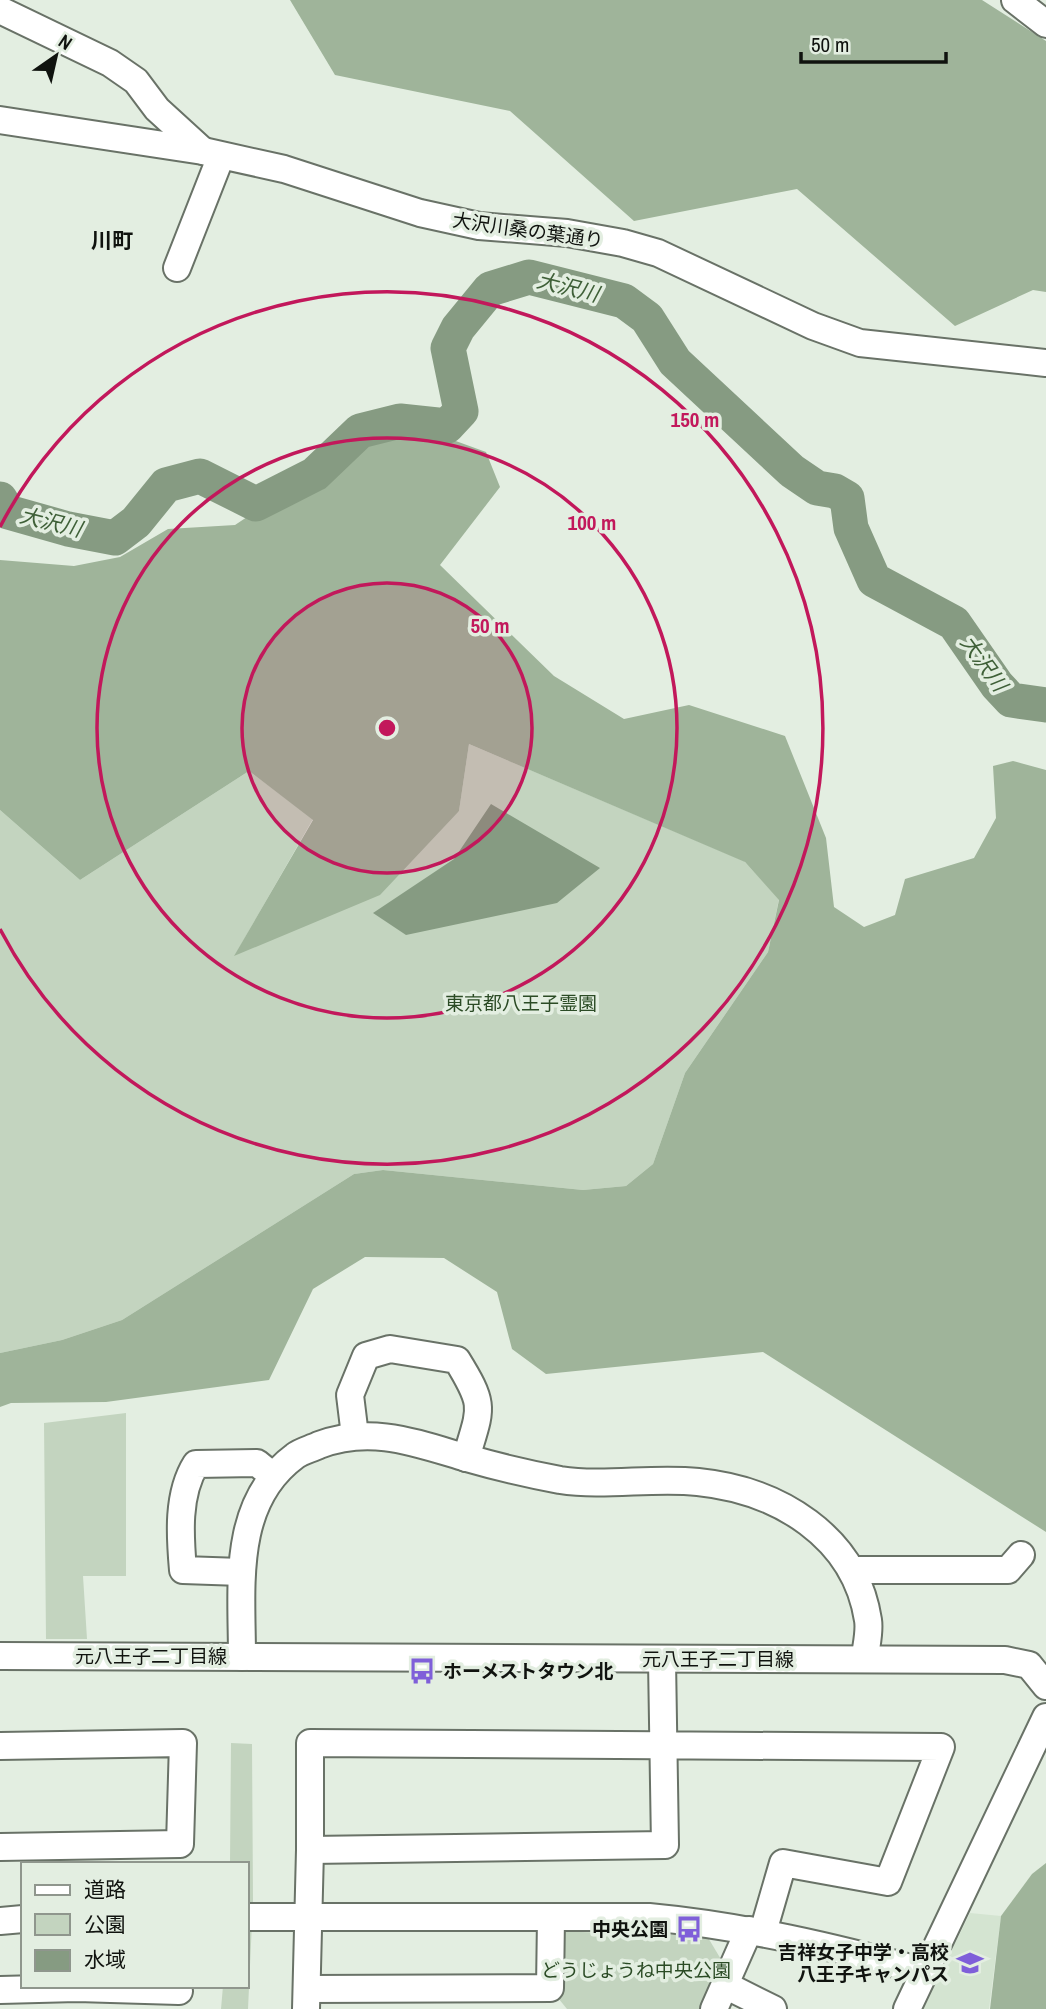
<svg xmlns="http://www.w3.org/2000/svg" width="1046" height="2009" font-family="'Archivo Narrow','Noto Sans JP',sans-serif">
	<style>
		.built { fill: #d4e4d1 }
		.green { fill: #c3d4bf }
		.forest { fill: #9fb49a }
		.water { fill: #869b82 }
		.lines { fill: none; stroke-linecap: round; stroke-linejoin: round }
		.river { stroke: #869b82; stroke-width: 35 }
		.minor-casing { stroke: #697267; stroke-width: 30 }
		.minor { stroke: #fff; stroke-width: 26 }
		.ring { fill: none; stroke: #c2185b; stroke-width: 3.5 }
		.labels { text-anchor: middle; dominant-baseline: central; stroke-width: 7; stroke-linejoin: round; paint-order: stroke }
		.street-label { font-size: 19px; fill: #10130f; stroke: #e3eee1 }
		.park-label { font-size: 19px; fill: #2b4b25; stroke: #e3eee1 }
		.poi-label { font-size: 19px; font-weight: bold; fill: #10130f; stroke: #e3eee1; text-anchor: end }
		.neighbourhood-label { font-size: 21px; font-weight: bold; fill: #10130f; stroke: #e3eee1 }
		.water-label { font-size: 21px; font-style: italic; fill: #3f6038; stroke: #e3eee1 }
		.centre { fill: #c2185b; stroke: #e3eee1; stroke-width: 3.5 }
		.ring-label { font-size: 21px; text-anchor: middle; font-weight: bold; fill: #c2185b; stroke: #e3eee1; stroke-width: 7; stroke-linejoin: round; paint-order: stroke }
	</style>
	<rect width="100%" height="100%" fill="#e3eee1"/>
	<path class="built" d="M970,1913L1001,1916L989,2009H923Z"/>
	<g class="green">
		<path d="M469,744L744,861L779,899L768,952L685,1073L653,1164L626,1186L583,1190L383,1170L354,1174L122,1320L62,1340L0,1353V810L80,880L249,771L313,819L235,955L459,811Z"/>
		<path d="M126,1413V1576H83L87,1639H46L44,1423Z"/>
		<path d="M231,1743L252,1744L253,1900L248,2009H221L223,1986H247V1864H230Z"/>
		<path d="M550,1931L707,1936L722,1961L699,2009H567L550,1988Z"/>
	</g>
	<g class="forest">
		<path d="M290,0H982L1046,41V292L1033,290L955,326L797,189L634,221L510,111L335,75Z"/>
		<path d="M377,430L442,436L486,452L500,487L440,565L554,676L624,719L689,705L785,736L826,838L834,907L864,927L895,915L905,879L974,858L996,818L993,766L1013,761L1046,770V1532L763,1352L546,1374L512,1349L497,1292L444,1258L365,1257L313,1289L269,1380L106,1402L11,1403L0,1407V1353L62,1340L122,1320L354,1174L383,1170L583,1190L626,1186L653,1164L685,1073L768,952L779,900L745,862L469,744L459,811L380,895L234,956L313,820L249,771L80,880L0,810V560L74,566L120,557L168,529L235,525Z"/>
		<path d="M1046,1863V2009H990L1001,1916L1032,1874Z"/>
	</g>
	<path class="water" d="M491,804L600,868L557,903L406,935L373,913L454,859Z"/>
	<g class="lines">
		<path class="river" d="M0,499L8,512L68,529L115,538L136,522L166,485L200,476L256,504L315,474L360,431L400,421L447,426L461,411L448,348L458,328L490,289L529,277L624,301L647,318L675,362L792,471L817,488L835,491L847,498L851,528L874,580L954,623L997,685L1011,700L1046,705"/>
		<g class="minor-casing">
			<g id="minor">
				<path d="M1015,0L1046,24"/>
				<path d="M0,10L110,63L136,81L157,109L203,151"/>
				<path d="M0,120L203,151L284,169L420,213L479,226L567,233L623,243L658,253L813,326L860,343L1046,363"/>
				<path d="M177,268L221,156"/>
				<path d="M355,1436L350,1395L366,1356L390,1349L457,1360C486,1407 481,1407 466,1458"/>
				<path d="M853,1570H1008L1021,1555"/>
				<path d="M241,1572L183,1570C180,1536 177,1494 196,1464L257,1463L273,1476"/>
				<path d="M0,1656L1005,1660L1029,1665L1046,1686"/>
				<path d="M242,1657C242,1587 231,1503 295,1456C301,1451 311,1449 319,1445C371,1425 416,1443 467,1458C498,1467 529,1474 560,1480C605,1487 652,1477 698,1482C778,1490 855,1536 868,1620C870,1632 866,1646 865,1657"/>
				<path d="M662,1660L665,1845L310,1850V1743L941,1747L888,1882L783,1863L763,1932"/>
				<path d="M0,1746L183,1743L180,1844L0,1847"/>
				<path d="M247,1917H649C744,1926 834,1947 925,1972"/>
				<path d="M0,1921L23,1919"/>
				<path d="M725,1985L773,2009"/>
				<path d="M308,1989L550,1988L551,1918"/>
				<path d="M0,1990L77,1988L179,1991"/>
				<path d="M306,2009L310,1850"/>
				<path d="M714,2009L749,1930"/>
				<path d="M907,2009L1046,1717"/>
			</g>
		</g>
		<use href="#minor" class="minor"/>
	</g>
	<circle cx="387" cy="728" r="145" fill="#c2185b" fill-opacity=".12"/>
	<g class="ring">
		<circle cx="387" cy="728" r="145"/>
		<circle cx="387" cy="728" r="290"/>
		<path d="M0 527A436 436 0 1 1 0 929"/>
	</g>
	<defs>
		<g id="bus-bare" transform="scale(2.1)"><path d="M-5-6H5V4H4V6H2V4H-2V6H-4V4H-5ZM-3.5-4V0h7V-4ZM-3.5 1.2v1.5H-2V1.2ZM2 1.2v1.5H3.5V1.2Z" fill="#7f5fd9" stroke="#e3eee1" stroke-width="2.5" paint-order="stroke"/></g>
		<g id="school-bare" transform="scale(2.1)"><path d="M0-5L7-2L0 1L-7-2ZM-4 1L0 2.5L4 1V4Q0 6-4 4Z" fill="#7f5fd9" stroke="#e3eee1" stroke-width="2.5" paint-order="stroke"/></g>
	</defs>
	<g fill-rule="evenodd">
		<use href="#bus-bare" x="422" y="1671"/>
		<use href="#bus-bare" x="689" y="1929"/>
		<use href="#school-bare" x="970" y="1963"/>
	</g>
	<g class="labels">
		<g class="street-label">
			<text transform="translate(528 230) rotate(8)">大沢川桑の葉通り</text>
			<text x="151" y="1656">元八王子二丁目線</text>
			<text x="718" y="1659">元八王子二丁目線</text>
		</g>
		<g class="park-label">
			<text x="521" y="1003">東京都八王子霊園</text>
			<text x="636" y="1970">どうじょうね中央公園</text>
		</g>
		<g class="poi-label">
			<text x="443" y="1671" text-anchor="start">ホーメストタウン北</text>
			<text x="668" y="1929">中央公園</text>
			<text x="949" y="1952">吉祥女子中学・高校<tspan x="949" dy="22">八王子キャンパス</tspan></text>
		</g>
		<g class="neighbourhood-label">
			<text x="112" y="240">川町</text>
		</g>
		<g class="water-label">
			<text transform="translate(568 287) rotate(14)">大沢川</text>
			<text transform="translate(51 522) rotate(14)">大沢川</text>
			<text transform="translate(984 663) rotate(54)">大沢川</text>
		</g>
	</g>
	<circle cx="387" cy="728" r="10" class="centre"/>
	<g class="ring-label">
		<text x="695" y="427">150 m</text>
		<text x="592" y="530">100 m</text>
		<text x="490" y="633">50 m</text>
	</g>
	<rect x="21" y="1862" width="228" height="126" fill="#e3eee1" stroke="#8f968d" stroke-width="2"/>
	<rect x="35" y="1885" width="35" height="10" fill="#ffffff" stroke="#8f968d" stroke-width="2"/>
	<text x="84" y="1897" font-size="21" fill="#10130f">道路</text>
	<rect x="35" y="1914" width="35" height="21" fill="#c3d4bf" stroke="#8f968d" stroke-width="2"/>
	<text x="84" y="1932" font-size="21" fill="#10130f">公園</text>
	<rect x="35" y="1950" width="35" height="21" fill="#869b82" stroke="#8f968d" stroke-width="2"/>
	<text x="84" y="1967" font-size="21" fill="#10130f">水域</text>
	<g transform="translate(56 56) rotate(34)" stroke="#e3eee1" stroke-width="5" paint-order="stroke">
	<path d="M0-5L12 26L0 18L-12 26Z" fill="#10130f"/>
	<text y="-10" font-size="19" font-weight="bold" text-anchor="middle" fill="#10130f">N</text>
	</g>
	<path d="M801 52v10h145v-10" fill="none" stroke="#10130f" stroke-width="3.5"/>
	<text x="811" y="52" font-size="21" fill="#10130f" stroke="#e3eee1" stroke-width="5" paint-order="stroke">50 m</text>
</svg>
